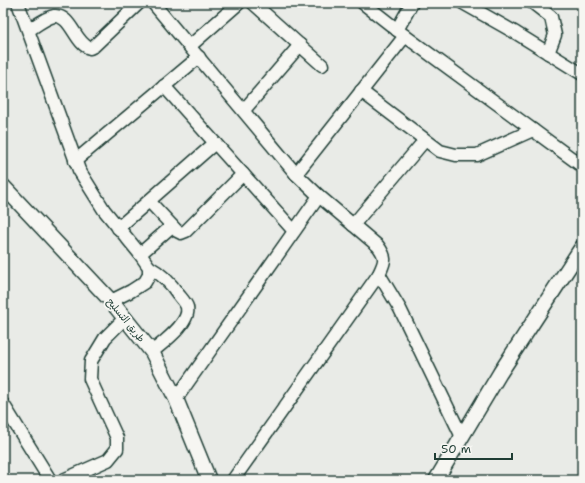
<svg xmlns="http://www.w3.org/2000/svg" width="585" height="483" font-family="'Shantell Sans','Playpen Sans Arabic',sans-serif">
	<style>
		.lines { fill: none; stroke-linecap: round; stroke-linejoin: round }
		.minor-casing { stroke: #1f3d34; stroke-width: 15 }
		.tertiary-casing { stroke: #1f3d34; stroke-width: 17 }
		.minor { stroke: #f6f6f2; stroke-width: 12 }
		.tertiary { stroke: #f6f6f2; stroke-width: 14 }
		.labels { text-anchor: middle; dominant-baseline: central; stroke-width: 4; stroke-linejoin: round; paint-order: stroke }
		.street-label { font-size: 10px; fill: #1f3d34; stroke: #f6f6f2 }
	</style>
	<rect width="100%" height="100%" fill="#e9ebe7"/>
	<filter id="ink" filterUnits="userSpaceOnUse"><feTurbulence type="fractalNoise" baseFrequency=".025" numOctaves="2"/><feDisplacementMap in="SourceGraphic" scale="8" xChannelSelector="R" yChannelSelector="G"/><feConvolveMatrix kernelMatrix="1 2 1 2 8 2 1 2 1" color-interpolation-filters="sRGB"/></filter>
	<g filter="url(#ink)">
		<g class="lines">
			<g class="minor-casing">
				<g id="minor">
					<path d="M18,3L79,170L104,210L140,254L149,267V275L145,282L131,291L111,301"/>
					<path d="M153,3L296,174L319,196L378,246C387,258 385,261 379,274L233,480"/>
					<path d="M253,3L322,65"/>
					<path d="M363,3L405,36L582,166"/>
					<path d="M463,3L516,33L582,74"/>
					<path d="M533,3L551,17L555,35L548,53"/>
					<path d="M29,30C35,26 47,17 54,16C71,14 75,44 90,48L94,46L139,3"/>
					<path d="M397,30L412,3"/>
					<path d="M190,46L239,3"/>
					<path d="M164,86L294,231"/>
					<path d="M361,91L440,151L456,155H477L533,130"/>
					<path d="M244,110L300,45"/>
					<path d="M75,161L199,57"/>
					<path d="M296,174L405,36"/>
					<path d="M149,201L177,231L181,233L186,231L243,174"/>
					<path d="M353,225L425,140"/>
					<path d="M118,228L215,143"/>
					<path d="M140,254L172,226"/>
					<path d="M149,267C162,274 170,282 178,294C181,298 186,303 187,307C191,323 162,343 152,352"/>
					<path d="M379,274L400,309L462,437"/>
					<path d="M176,399L319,196"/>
					<path d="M3,404L50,480"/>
					<path d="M63,480L108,460L117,449V438L90,379L91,361L105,338L125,318"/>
				</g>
			</g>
			<g class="tertiary-casing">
				<g id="tertiary">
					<path d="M3,186L111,301L152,352L176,399L209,480"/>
					<path d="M436,480L500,373L582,247"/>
				</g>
			</g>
			<use href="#minor" class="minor"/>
			<use href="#tertiary" class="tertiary"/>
		</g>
	</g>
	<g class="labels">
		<g class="street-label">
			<text transform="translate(126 320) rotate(51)">طريق التسليح</text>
		</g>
	</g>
	<rect width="585" height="483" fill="none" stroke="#f6f6f2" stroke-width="16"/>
	<rect x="8" y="8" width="569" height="467" fill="none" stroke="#1f3d34" stroke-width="1.5" filter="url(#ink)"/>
	<path d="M435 453v6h77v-6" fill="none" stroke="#1f3d34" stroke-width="2"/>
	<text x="441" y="453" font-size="12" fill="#1f3d34" stroke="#f6f6f2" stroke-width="3" paint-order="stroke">50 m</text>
</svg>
